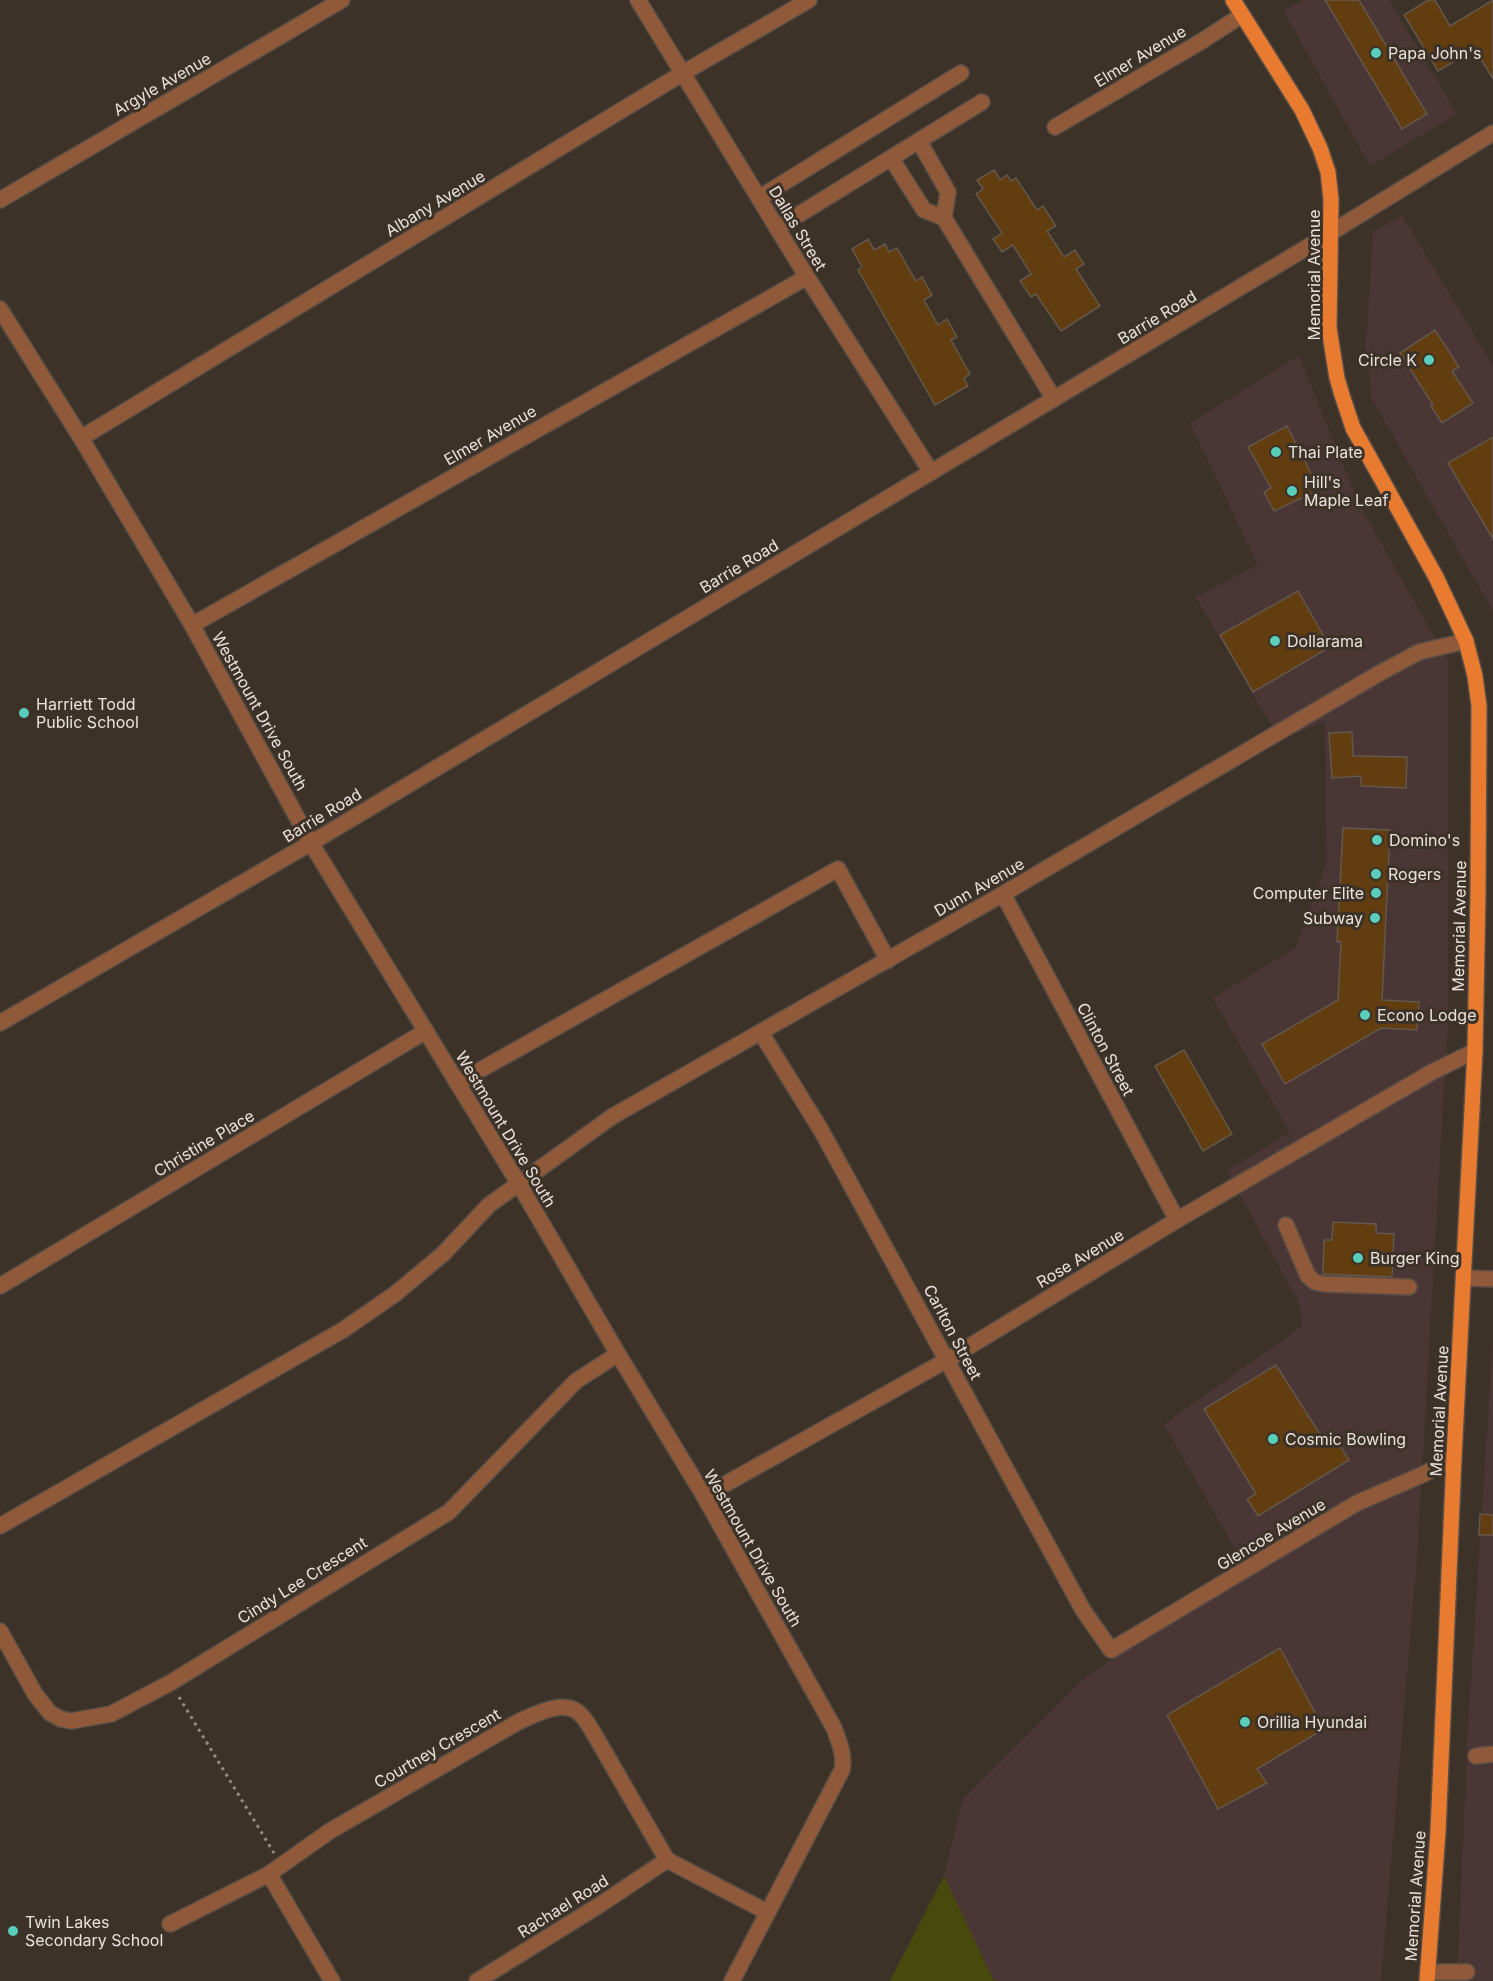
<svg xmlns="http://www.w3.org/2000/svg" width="1493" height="1981" font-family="Inter,sans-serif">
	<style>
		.commercial { fill: #4b3636 }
		.green { fill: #484a0d }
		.building { fill: #613d10; stroke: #63584c; stroke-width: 1.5 }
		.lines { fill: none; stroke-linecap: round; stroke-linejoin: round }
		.minor-casing { stroke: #594e45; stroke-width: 18 }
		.major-casing { stroke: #594e45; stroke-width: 18 }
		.path { stroke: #958b83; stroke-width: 3; stroke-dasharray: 3 4.5; stroke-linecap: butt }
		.minor { stroke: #905a3a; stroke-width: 15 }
		.major { stroke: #e87b30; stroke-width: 15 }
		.poi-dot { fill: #5bcebb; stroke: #3d3228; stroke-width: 2 }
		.labels { text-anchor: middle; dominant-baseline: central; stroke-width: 6; stroke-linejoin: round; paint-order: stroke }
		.poi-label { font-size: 16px; fill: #eae2dc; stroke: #3d3228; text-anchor: start }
		.street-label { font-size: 16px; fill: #eae2dc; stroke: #3d3228 }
	</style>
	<rect width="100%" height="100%" fill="#3d3228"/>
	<g class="commercial">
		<path d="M1303,0H1389L1457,114L1370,166L1284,11Z"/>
		<path d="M1402,215L1493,366V611L1372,399L1366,346L1373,232Z"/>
		<path d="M1299,356L1359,504L1448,661V1020L1417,1556L1381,1981H994L944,1877L962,1800L1086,1677L1246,1568L1164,1424L1303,1326L1298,1301L1227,1171L1290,1132L1213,998L1295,948L1327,862L1325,721L1280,740L1196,597L1258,565L1190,423Z"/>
		<path d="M1493,1339V1981H1457L1468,1730Z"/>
	</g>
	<path class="green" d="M944,1876L994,1981H890Z"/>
	<g class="building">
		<path d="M1325,0H1359L1427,114L1402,129Z"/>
		<path d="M1428,0H1435L1450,26L1493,0V79L1475,49L1438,71L1404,15Z"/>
		<path d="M994,170L1000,180L1007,175L1011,181L1016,178L1037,210L1043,206L1056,226L1047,231L1064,257L1075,250L1084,264L1076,269L1100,306L1061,331L1036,294L1031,297L1020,281L1031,274L1013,245L1002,252L993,239L1002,233L976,194L983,189L977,180Z"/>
		<path d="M868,239L874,250L885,244L889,252L897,248L916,281L922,277L932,295L924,300L938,325L947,319L957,337L951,340L970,374L964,378L968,386L935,405L858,270L862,267L852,249Z"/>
		<path d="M1435,330L1459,367L1452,371L1473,403L1442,423L1431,406L1433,405L1400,353Z"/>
		<path d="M1287,426L1303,457L1319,490L1274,511L1264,492L1271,488L1248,447Z"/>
		<path d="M1493,437V539L1448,463Z"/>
		<path d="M1298,591L1330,647L1253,692L1220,635Z"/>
		<path d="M1352,732L1353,756L1407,757L1406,788L1361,786V776L1332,778L1329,733Z"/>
		<path d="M1343,828L1390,830L1382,1000L1419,1002L1417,1030L1381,1028L1285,1084L1262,1044L1338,1000L1341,942H1337Z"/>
		<path d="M1184,1050L1232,1134L1203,1151L1155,1066Z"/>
		<path d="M1333,1222L1376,1224V1233L1394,1234L1392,1277L1323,1274L1324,1240H1332Z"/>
		<path d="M1276,1365L1325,1442L1334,1436L1349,1460L1258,1516L1247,1499L1256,1494L1204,1409Z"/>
		<path d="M1480,1514L1493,1515V1535H1479Z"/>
		<path d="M1280,1648L1324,1729L1257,1769L1267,1783L1218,1809L1167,1715Z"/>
	</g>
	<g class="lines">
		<g class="minor-casing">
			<g id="minor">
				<path d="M638,0L807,277L931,472"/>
				<path d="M1055,127L1202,41L1242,15"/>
				<path d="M919,141L948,192L944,218"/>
				<path d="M891,158L924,210L944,218L1054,399"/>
				<path d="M759,198L961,73"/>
				<path d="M0,200L342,0"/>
				<path d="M777,228L982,102"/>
				<path d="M0,309L81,438L192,625L311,843L519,1184L618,1354L704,1496L834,1728C839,1742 845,1755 842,1770L732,1981"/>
				<path d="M81,438L683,73L809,0"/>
				<path d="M192,625L807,277"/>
				<path d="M1003,894L1177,1220"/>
				<path d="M0,1023L311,843L1301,251L1493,133"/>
				<path d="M761,1033L821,1130L1083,1610L1111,1650L1357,1503L1424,1474L1454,1457"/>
				<path d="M457,1083L838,869L888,960"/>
				<path d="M1286,1225L1308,1276L1315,1282L1324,1284L1409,1287"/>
				<path d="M1465,1278L1493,1279"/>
				<path d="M0,1286L426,1031"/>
				<path d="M704,1496L947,1360L1177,1220L1432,1072L1475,1051"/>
				<path d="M0,1526L343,1330L395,1294L443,1254L489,1205L613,1116L1003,894L1378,674L1419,652L1466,641"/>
				<path d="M0,1631L35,1694L50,1713L61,1719L71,1721L111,1714L170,1683L449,1512L576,1381L618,1354"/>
				<path d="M1476,1756L1493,1754"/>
				<path d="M667,1860L767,1912"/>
				<path d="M269,1874L332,1981"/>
				<path d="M170,1924L269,1874L330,1831L518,1722C536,1714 566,1697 582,1716C586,1720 590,1727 593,1732L667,1860"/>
				<path d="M1428,1972H1467"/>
				<path d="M477,1981L598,1906L667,1860"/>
			</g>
		</g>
		<g class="major-casing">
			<path id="major" d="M1233,0L1302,110L1320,148L1328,172L1331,199L1329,328L1337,378L1342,395L1353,428L1436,577L1466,641L1475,676L1479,706L1478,893L1475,1051L1454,1457L1438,1832L1427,1981"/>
		</g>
		<path class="path" d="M179,1697L274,1853"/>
		<use href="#minor" class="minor"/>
		<use href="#major" class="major"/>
	</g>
	<g class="poi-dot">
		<circle cx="1376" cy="53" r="6"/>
		<circle cx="1429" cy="360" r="6"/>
		<circle cx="1276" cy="452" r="6"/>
		<circle cx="1292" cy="491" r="6"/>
		<circle cx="1275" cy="641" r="6"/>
		<circle cx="24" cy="713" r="6"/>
		<circle cx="1377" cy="840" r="6"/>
		<circle cx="1376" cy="874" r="6"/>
		<circle cx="1376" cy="893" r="6"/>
		<circle cx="1375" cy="918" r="6"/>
		<circle cx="1365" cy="1015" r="6"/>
		<circle cx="1358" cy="1258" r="6"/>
		<circle cx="1273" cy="1439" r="6"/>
		<circle cx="1245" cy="1722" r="6"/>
		<circle cx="13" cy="1931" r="6"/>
	</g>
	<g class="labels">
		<g class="poi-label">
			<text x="1388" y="53">Papa John's</text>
			<text x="1417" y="360" text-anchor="end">Circle K</text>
			<text x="1288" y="452">Thai Plate</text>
			<text x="1304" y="482">Hill's<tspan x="1304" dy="18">Maple Leaf</tspan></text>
			<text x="1287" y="641">Dollarama</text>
			<text x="36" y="704">Harriett Todd<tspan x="36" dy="18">Public School</tspan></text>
			<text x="1389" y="840">Domino's</text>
			<text x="1388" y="874">Rogers</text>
			<text x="1364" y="893" text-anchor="end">Computer Elite</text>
			<text x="1363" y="918" text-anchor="end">Subway</text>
			<text x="1377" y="1015">Econo Lodge</text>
			<text x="1370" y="1258">Burger King</text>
			<text x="1285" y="1439">Cosmic Bowling</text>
			<text x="1257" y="1722">Orillia Hyundai</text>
			<text x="25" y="1922">Twin Lakes<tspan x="25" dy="18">Secondary School</tspan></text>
		</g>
		<g class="street-label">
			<text transform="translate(1140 56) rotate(-31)">Elmer Avenue</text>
			<text transform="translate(162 84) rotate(-30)">Argyle Avenue</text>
			<text transform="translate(435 203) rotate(-31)">Albany Avenue</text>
			<text transform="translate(798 228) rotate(59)">Dallas Street</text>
			<text transform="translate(1314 275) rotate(-90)">Memorial Avenue</text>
			<text transform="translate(1157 317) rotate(-31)">Barrie Road</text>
			<text transform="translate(490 435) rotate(-30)">Elmer Avenue</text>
			<text transform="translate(739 566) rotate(-31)">Barrie Road</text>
			<text transform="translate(260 711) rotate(61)">Westmount Drive South</text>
			<text transform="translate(322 815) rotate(-31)">Barrie Road</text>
			<text transform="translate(979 887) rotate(-30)">Dunn Avenue</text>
			<text transform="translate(1459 926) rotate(-89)">Memorial Avenue</text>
			<text transform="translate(1106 1049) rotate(62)">Clinton Street</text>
			<text transform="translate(506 1129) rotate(59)">Westmount Drive South</text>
			<text transform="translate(204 1143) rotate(-31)">Christine Place</text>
			<text transform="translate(1080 1258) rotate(-31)">Rose Avenue</text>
			<text transform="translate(953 1332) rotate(62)">Carlton Street</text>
			<text transform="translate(1439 1411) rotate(-87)">Memorial Avenue</text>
			<text transform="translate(1271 1534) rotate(-31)">Glencoe Avenue</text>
			<text transform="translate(753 1548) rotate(60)">Westmount Drive South</text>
			<text transform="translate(302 1580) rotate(-32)">Cindy Lee Crescent</text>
			<text transform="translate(437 1748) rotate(-30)">Courtney Crescent</text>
			<text transform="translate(1415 1896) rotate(-86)">Memorial Avenue</text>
			<text transform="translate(563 1906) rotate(-32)">Rachael Road</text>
		</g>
	</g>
</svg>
